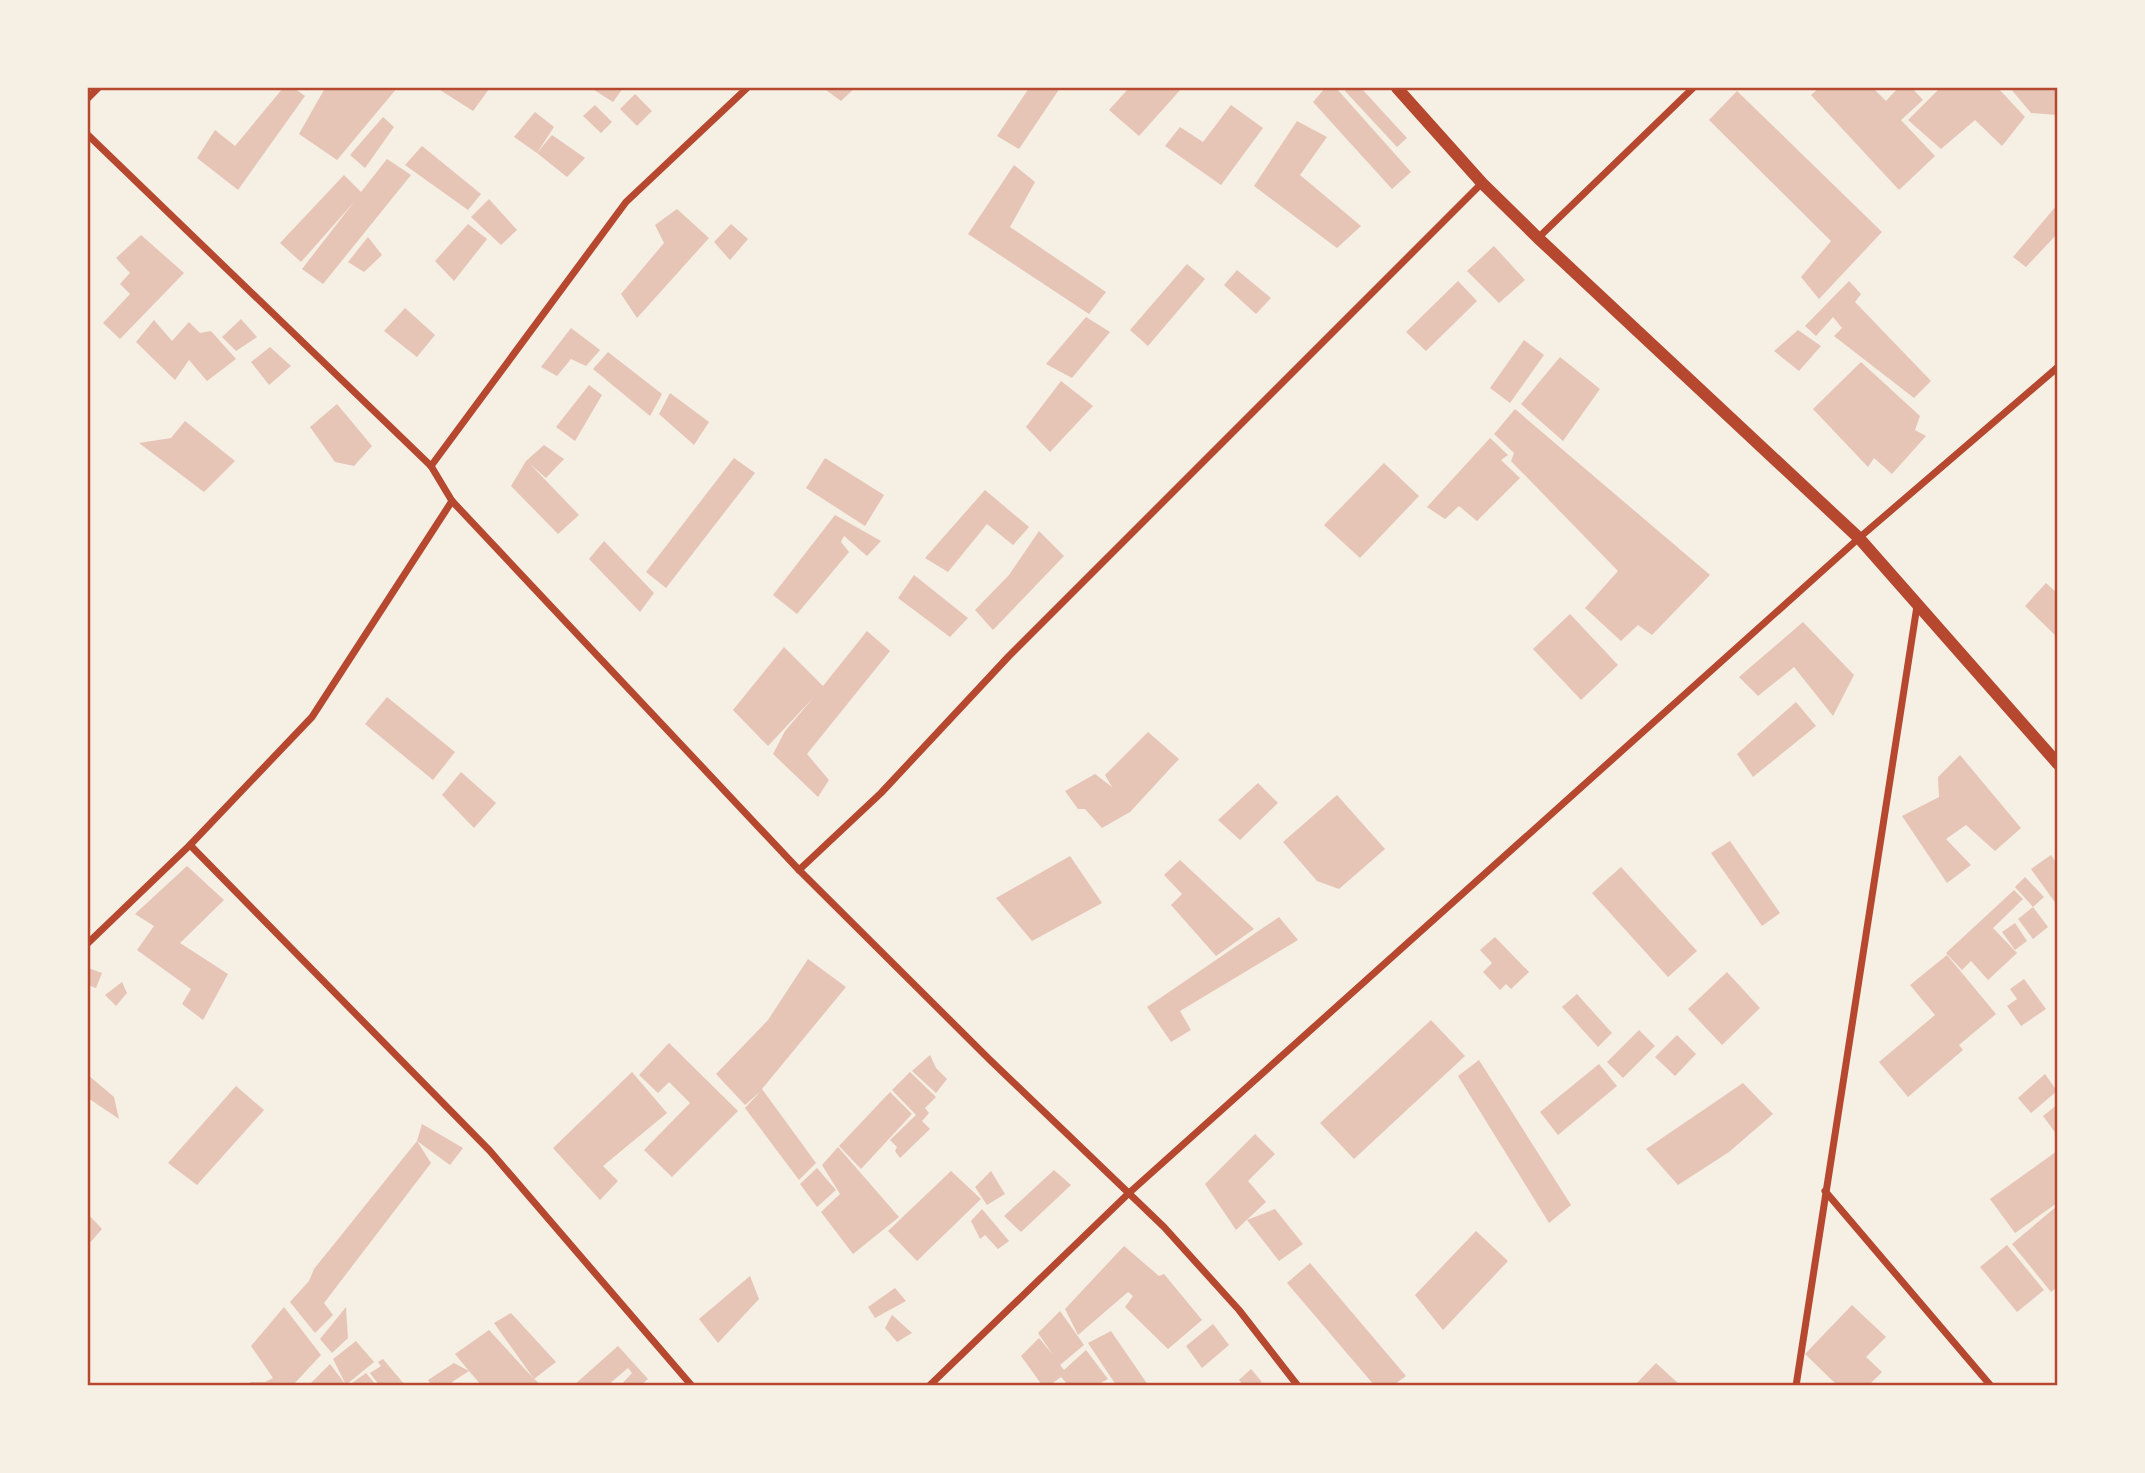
<svg xmlns="http://www.w3.org/2000/svg" width="2145" height="1473" font-family="'Golos Text',sans-serif">
	<style>
		.building { fill: #e6c5b7 }
		.lines { fill: none; stroke-linecap: round; stroke-linejoin: round }
		.minor { stroke: #b5482f; stroke-width: 7 }
		.tertiary { stroke: #b5482f; stroke-width: 12 }
		.neatline { fill: none; stroke: #b5482f; stroke-width: 2.5 }
	</style>
	<rect width="100%" height="100%" fill="#f6efe4"/>
	<g class="building">
		<path d="M283,88H294L305,96L238,190L197,158L215,130L235,146Z"/>
		<path d="M325,88H397L337,160L299,134Z"/>
		<path d="M437,88H487L489,89L473,111Z"/>
		<path d="M591,88H623L613,102Z"/>
		<path d="M828,88H855L841,101L826,90Z"/>
		<path d="M1029,88H1060L1019,149L997,136Z"/>
		<path d="M1129,88H1182L1139,136L1109,110Z"/>
		<path d="M1325,88H1336L1411,172L1392,189L1313,102Z"/>
		<path d="M1348,88H1361L1407,138L1397,147L1345,91Z"/>
		<path d="M1819,88H1873L1886,101L1898,88H1912L1923,100L1901,120L1935,156L1899,190L1811,95Z"/>
		<path d="M1940,88H1998L2025,117L2002,146L1975,120L1941,149L1908,120Z"/>
		<path d="M2010,88H2057V115L2031,113Z"/>
		<path d="M1737,91L1882,232L1819,299L1801,277L1831,241L1709,120Z"/>
		<path d="M635,94L652,111L637,126L620,109Z"/>
		<path d="M595,105L612,122L601,133L583,116Z"/>
		<path d="M1231,105L1263,128L1221,185L1165,146L1180,127L1203,142Z"/>
		<path d="M535,112L554,127L537,153L514,137Z"/>
		<path d="M383,117L394,127L365,168L350,155Z"/>
		<path d="M1297,121L1327,137L1300,175L1361,226L1337,248L1254,186Z"/>
		<path d="M552,135L585,158L567,177L537,153Z"/>
		<path d="M422,146L481,194L468,210L405,165Z"/>
		<path d="M387,159L411,175L323,284L302,269L354,202L301,262L280,243L344,175L361,192Z"/>
		<path d="M1014,165L1035,182L1010,227L1106,292L1089,314L968,234Z"/>
		<path d="M489,199L517,230L501,245L471,217Z"/>
		<path d="M2057,205V234L2026,267L2013,257Z"/>
		<path d="M677,209L709,238L637,318L621,294L664,243L655,225Z"/>
		<path d="M468,224L487,239L454,281L435,261Z"/>
		<path d="M731,224L748,239L730,260L714,242Z"/>
		<path d="M141,235L184,273L120,339L103,323L130,294L120,284L130,273L116,258Z"/>
		<path d="M368,237L382,255L364,272L348,262Z"/>
		<path d="M1494,246L1525,280L1499,303L1467,271Z"/>
		<path d="M1187,264L1205,279L1148,346L1130,330Z"/>
		<path d="M1237,270L1271,298L1256,314L1224,285Z"/>
		<path d="M1458,281L1477,301L1426,351L1406,332Z"/>
		<path d="M1849,281L1861,294L1855,302L1931,381L1914,398L1834,336L1842,328L1833,317L1816,336L1805,326Z"/>
		<path d="M405,308L435,335L417,357L384,331Z"/>
		<path d="M1086,317L1110,332L1072,378L1046,364Z"/>
		<path d="M241,319L257,337L236,351L222,337Z"/>
		<path d="M154,320L172,341L189,322L200,333L211,331L236,359L207,381L189,360L175,380L136,342Z"/>
		<path d="M571,328L600,350L586,366L571,359L557,376L541,367Z"/>
		<path d="M1798,330L1821,346L1799,371L1774,351Z"/>
		<path d="M1524,340L1544,355L1510,403L1490,388Z"/>
		<path d="M270,347L291,366L269,385L251,362Z"/>
		<path d="M608,352L662,394L650,416L593,369Z"/>
		<path d="M1560,357L1600,389L1563,441L1521,404Z"/>
		<path d="M1861,362L1920,416L1915,430L1926,436L1892,474L1874,458L1868,467L1813,409Z"/>
		<path d="M1061,381L1093,406L1050,452L1026,427Z"/>
		<path d="M589,385L602,395L575,441L556,427Z"/>
		<path d="M670,393L709,422L694,445L659,414Z"/>
		<path d="M337,404L372,446L354,466L335,462L310,427Z"/>
		<path d="M1515,409L1710,575L1652,635L1638,625L1621,641L1585,608L1618,571L1511,461L1514,453L1494,434Z"/>
		<path d="M185,421L235,461L204,492L139,443L171,438Z"/>
		<path d="M1490,438L1508,455L1501,460L1520,478L1477,521L1459,506L1445,519L1427,507Z"/>
		<path d="M544,445L564,459L546,478L530,464L579,515L558,534L511,486L526,461Z"/>
		<path d="M734,458L755,473L666,588L646,572Z"/>
		<path d="M825,458L884,495L865,526L806,488Z"/>
		<path d="M1384,463L1419,496L1360,558L1324,525Z"/>
		<path d="M985,490L1029,527L1013,545L987,524L948,572L925,558Z"/>
		<path d="M835,515L881,541L867,556L844,536L841,542L849,552L797,614L773,595Z"/>
		<path d="M1039,531L1064,556L993,630L975,610L1009,575Z"/>
		<path d="M604,541L654,593L640,612L589,559Z"/>
		<path d="M914,575L968,618L950,637L898,598Z"/>
		<path d="M2046,583L2057,593V637L2025,606Z"/>
		<path d="M1570,614L1618,665L1581,700L1533,649Z"/>
		<path d="M1803,622L1854,675L1833,716L1794,667L1758,696L1739,677Z"/>
		<path d="M867,631L890,651L807,754L829,780L818,797L773,754L785,731L814,697L768,746L733,710L784,647L823,686Z"/>
		<path d="M387,697L455,752L433,780L365,724Z"/>
		<path d="M1796,702L1816,726L1753,777L1737,754Z"/>
		<path d="M1148,732L1179,759L1130,812L1102,828L1085,809H1078L1065,791L1095,774L1112,787L1105,775Z"/>
		<path d="M1960,755L2021,828L1995,851L1966,825L1946,839L1971,865L1947,883L1902,816L1939,797L1938,777Z"/>
		<path d="M461,772L496,803L474,828L442,795Z"/>
		<path d="M1258,783L1278,803L1240,840L1218,820Z"/>
		<path d="M1337,795L1385,849L1339,889L1317,881L1283,842Z"/>
		<path d="M1730,841L1780,913L1762,926L1711,853Z"/>
		<path d="M2051,855L2057,864V905L2031,869Z"/>
		<path d="M1070,856L1102,903L1032,941L996,898Z"/>
		<path d="M1180,860L1254,929L1216,956L1171,905L1182,894L1164,875Z"/>
		<path d="M187,866L224,900L180,943L228,974L203,1020L182,1004L191,989L137,950L154,926L135,914Z"/>
		<path d="M1621,867L1697,951L1668,977L1592,893Z"/>
		<path d="M2025,877L2044,897L2033,907L2015,887Z"/>
		<path d="M2014,890L2023,899L1993,928L2017,953L1988,980L1971,961L1962,970L1946,953Z"/>
		<path d="M2033,907L2048,927L2033,939L2018,919Z"/>
		<path d="M1279,917L1298,940L1180,1011L1191,1030L1171,1042L1147,1007Z"/>
		<path d="M2015,923L2027,941L2015,950L2002,932Z"/>
		<path d="M1495,937L1529,972L1511,989L1506,984L1500,990L1483,972L1492,963L1480,950Z"/>
		<path d="M1947,955L1996,1014L1959,1045L1963,1050L1908,1097L1879,1062L1935,1015L1910,985Z"/>
		<path d="M808,959L846,987L762,1089L816,1163L799,1180L745,1108L761,1091L745,1105L716,1074L768,1020Z"/>
		<path d="M88,968L102,973L96,988L88,985Z"/>
		<path d="M1727,972L1760,1008L1722,1045L1688,1009Z"/>
		<path d="M2024,979L2046,1009L2021,1026L2007,1006L2017,999L2010,989Z"/>
		<path d="M122,982L127,993L116,1006L105,995Z"/>
		<path d="M1577,994L1612,1033L1598,1047L1562,1007Z"/>
		<path d="M1431,1020L1465,1056L1354,1159L1320,1123Z"/>
		<path d="M1639,1030L1655,1046L1623,1078L1607,1062Z"/>
		<path d="M1677,1035L1696,1054L1675,1076L1655,1057Z"/>
		<path d="M669,1043L738,1111L672,1177L644,1150L690,1103L669,1082L658,1093L639,1075Z"/>
		<path d="M930,1055L936,1068L947,1079L936,1093L912,1071Z"/>
		<path d="M1479,1060L1571,1205L1549,1223L1458,1076Z"/>
		<path d="M1599,1064L1617,1086L1558,1135L1540,1112Z"/>
		<path d="M632,1072L667,1113L603,1166L618,1181L600,1200L553,1148Z"/>
		<path d="M910,1072L936,1097L925,1108L929,1113L922,1121L930,1129L900,1158L895,1151L897,1147L890,1140L916,1115L892,1090Z"/>
		<path d="M2045,1074L2057,1091L2031,1113L2018,1098Z"/>
		<path d="M88,1075L114,1097L119,1119L88,1098Z"/>
		<path d="M1743,1083L1773,1114L1729,1152L1678,1185L1646,1149Z"/>
		<path d="M236,1086L264,1110L197,1185L168,1163Z"/>
		<path d="M890,1092L912,1114L861,1169L839,1146Z"/>
		<path d="M2057,1105V1135L2043,1116Z"/>
		<path d="M422,1124L463,1148L450,1165L417,1141L431,1163L324,1303L333,1315L315,1333L290,1302L309,1281L314,1269L417,1141Z"/>
		<path d="M1255,1134L1275,1154L1248,1181L1266,1202L1236,1230L1205,1184Z"/>
		<path d="M838,1147L899,1217L853,1254L821,1212L840,1194L822,1165Z"/>
		<path d="M2057,1151V1203L2015,1233L1990,1199Z"/>
		<path d="M817,1168L836,1190L817,1207L800,1184Z"/>
		<path d="M1054,1170L1071,1185L1021,1232L1004,1216Z"/>
		<path d="M951,1171L981,1199L917,1261L888,1231Z"/>
		<path d="M991,1171L1005,1194L987,1205L975,1187Z"/>
		<path d="M2057,1206V1287L2051,1292L2012,1244Z"/>
		<path d="M982,1209L1009,1241L998,1249L985,1235L980,1239L971,1221Z"/>
		<path d="M1275,1209L1303,1244L1279,1261L1247,1220Z"/>
		<path d="M88,1214L102,1229L88,1245Z"/>
		<path d="M1476,1231L1508,1261L1443,1330L1415,1295Z"/>
		<path d="M2007,1245L2044,1290L2017,1312L1980,1267Z"/>
		<path d="M1124,1246L1159,1276L1164,1274L1202,1320L1168,1349L1125,1307L1133,1296L1128,1292L1078,1335L1065,1309Z"/>
		<path d="M1310,1263L1406,1376L1394,1385H1374L1287,1283Z"/>
		<path d="M750,1276L759,1299L718,1343L699,1319Z"/>
		<path d="M895,1288L906,1301L875,1318L868,1307Z"/>
		<path d="M1852,1305L1886,1337L1866,1357L1882,1372L1869,1385H1837L1805,1354Z"/>
		<path d="M284,1307L321,1355L293,1385H253L250,1382H265L273,1378L251,1346Z"/>
		<path d="M346,1307L348,1338L332,1353L320,1339Z"/>
		<path d="M1060,1311L1084,1345L1060,1365L1064,1370L1086,1350L1108,1379L1097,1385H1068L1061,1377L1050,1385H1042L1021,1356L1039,1338L1053,1355L1038,1333Z"/>
		<path d="M511,1313L556,1362L534,1379L538,1382L534,1385H481L469,1371L452,1382L453,1385H431L428,1380L454,1363L469,1371L455,1354L489,1330L534,1379L494,1323Z"/>
		<path d="M892,1315L912,1333L897,1342L885,1328Z"/>
		<path d="M1213,1324L1229,1345L1202,1368L1186,1346Z"/>
		<path d="M1111,1331L1148,1385H1116L1088,1343Z"/>
		<path d="M356,1341L374,1362L346,1385L333,1359Z"/>
		<path d="M618,1346L648,1379L641,1385H621L632,1373L628,1368L608,1385H574Z"/>
		<path d="M383,1359L405,1385H379L370,1373L381,1366L378,1362Z"/>
		<path d="M1656,1363L1680,1385H1635Z"/>
		<path d="M330,1364L346,1385H309Z"/>
		<path d="M1251,1369L1262,1382L1256,1385H1243L1239,1380Z"/>
		<path d="M366,1373L376,1385H349Z"/>
	</g>
	<g class="lines">
		<g class="minor">
			<path d="M88,98L98,88"/>
			<path d="M88,135L431,466L452,501L799,870L990,1060L1164,1227L1239,1310L1298,1386"/>
			<path d="M1538,238L1693,88"/>
			<path d="M431,466L626,202L747,88"/>
			<path d="M190,845L490,1151L692,1386"/>
			<path d="M799,870L881,793L1009,656L1482,183"/>
			<path d="M88,943L190,845L312,717L452,501"/>
			<path d="M1825,1191L1991,1386"/>
			<path d="M929,1386L1129,1193L1859,538L2058,367"/>
			<path d="M1796,1386L1917,606"/>
		</g>
		<path class="tertiary" d="M1397,88L1482,183L1538,238L1859,538L2058,764"/>
	</g>
	<rect width="2145" height="1473" fill="none" stroke="#f6efe4" stroke-width="178"/>
	<rect x="89" y="89" width="1967" height="1295" class="neatline"/>
</svg>
